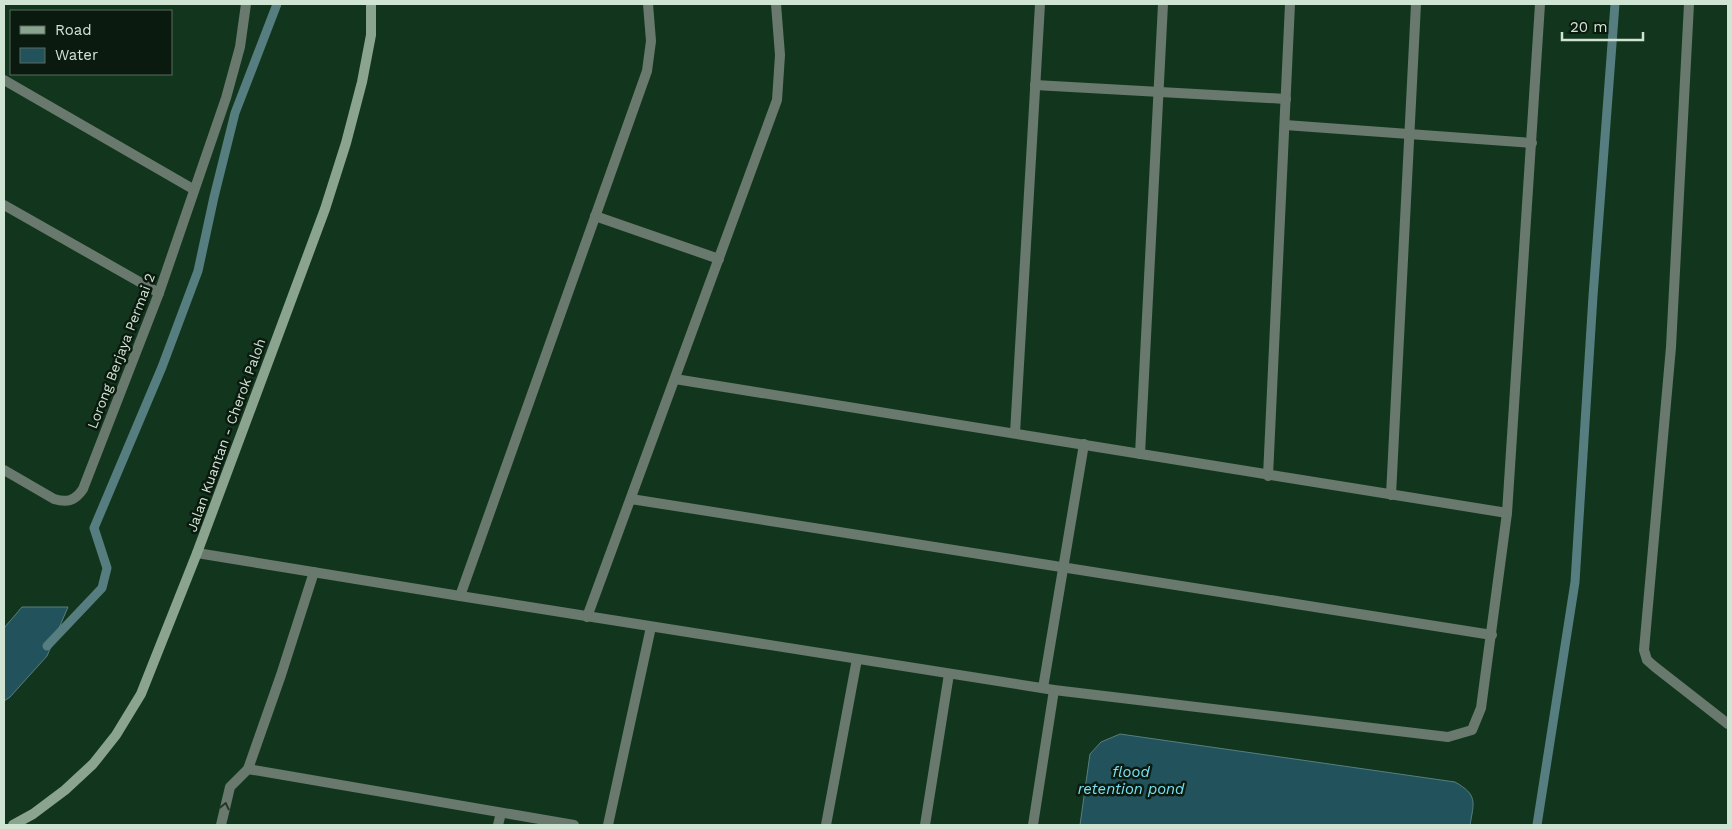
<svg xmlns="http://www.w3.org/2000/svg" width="1732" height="829" font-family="'Work Sans',sans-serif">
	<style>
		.water { fill: #22535c; stroke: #567e80 }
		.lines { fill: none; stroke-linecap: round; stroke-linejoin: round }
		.stream { stroke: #567e80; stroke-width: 9 }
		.lane { stroke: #69796d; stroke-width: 10 }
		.street { stroke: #69796d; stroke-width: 10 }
		.secondary { stroke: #8ba490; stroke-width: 10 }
		.oneway { stroke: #27362b }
		.labels { text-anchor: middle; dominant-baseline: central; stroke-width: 5; stroke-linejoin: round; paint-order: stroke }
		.street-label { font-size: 14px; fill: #d0e4d4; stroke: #0b1a0f }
		.water-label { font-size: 15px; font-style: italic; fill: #7be1f5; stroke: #0b1a0f }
	</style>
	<rect width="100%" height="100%" fill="#12361d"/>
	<g class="water">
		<path d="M22,607H68L47,656L10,697L4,701V628Z"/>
		<path d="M1120,734L1455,782C1478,795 1474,802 1470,825H1080L1090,754L1101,742Z"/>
	</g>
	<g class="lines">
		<g class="stream">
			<path d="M47,646L102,588L107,568L94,528L162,367L198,271L214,197L235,113L277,4"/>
			<path d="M1537,825L1575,582L1593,296L1615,4"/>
		</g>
		<g class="lane">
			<path d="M1035,85L1286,99"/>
			<path d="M1285,125L1532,143"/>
			<path d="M595,216L719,259"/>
			<path d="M1140,454L1163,4"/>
			<path d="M1391,495L1416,4"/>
			<path d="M631,499L1492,635"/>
			<path d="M460,596L647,71L651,41L648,4"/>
			<path d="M1043,688L1084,444"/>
			<path d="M608,825L651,627"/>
			<path d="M925,825L949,674"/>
		</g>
		<g class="street">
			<path d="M1689,4L1671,347L1644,650L1647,660L1655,667L1728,724"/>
			<path d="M4,80L193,189"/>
			<path d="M4,205L159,293"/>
			<path d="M1015,433L1040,4"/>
			<path d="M4,470L54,499C67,503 75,501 83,489L159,293L226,98L240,47L246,4"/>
			<path d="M1268,476L1290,4"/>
			<path d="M1507,513L1540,4"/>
			<path d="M197,553L460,596L1054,690L1448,737L1472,730L1481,708L1507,513L675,379"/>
			<path d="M587,617L777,100L780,55L776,4"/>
			<path d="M248,769L574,825"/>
			<path d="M221,825L230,787L248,769L281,675L314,572"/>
			<path d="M498,825L501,813"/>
			<path d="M826,825L857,659"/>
			<path d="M1033,825L1054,690"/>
		</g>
		<path class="secondary" d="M13,825L33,814L65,790L93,764L116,735L141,694L197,553L325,209L346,143L362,82L371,35V4"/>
	</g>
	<defs><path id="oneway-chevron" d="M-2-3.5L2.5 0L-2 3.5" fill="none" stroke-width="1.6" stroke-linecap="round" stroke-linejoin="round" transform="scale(1.25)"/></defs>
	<use class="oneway" href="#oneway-chevron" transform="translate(225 806) rotate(-77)"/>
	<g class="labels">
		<g class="street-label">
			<text transform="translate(121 351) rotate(-69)">Lorong Berjaya Permai 2</text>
			<text transform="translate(226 435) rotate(-70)">Jalan Kuantan - Cherok Paloh</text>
		</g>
		<g class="water-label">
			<text x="1131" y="772">flood<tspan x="1131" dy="17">retention pond</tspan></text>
		</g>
	</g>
	<rect width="1732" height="829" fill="none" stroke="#d0e4d4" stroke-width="10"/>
	<rect x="10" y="10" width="162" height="65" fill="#0b1a0f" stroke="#5a6b5e"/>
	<rect x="20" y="26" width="25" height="8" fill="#8ba490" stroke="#5a6b5e"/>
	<text x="55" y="35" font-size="15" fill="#d0e4d4">Road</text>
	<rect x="20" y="48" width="25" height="15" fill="#22535c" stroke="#5a6b5e"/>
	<text x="55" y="60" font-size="15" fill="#d0e4d4">Water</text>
	<path d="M1562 32v8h81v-8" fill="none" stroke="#d0e4d4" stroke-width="2.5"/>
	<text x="1570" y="32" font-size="15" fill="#d0e4d4" stroke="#0b1a0f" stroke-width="4" paint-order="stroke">20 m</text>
</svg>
